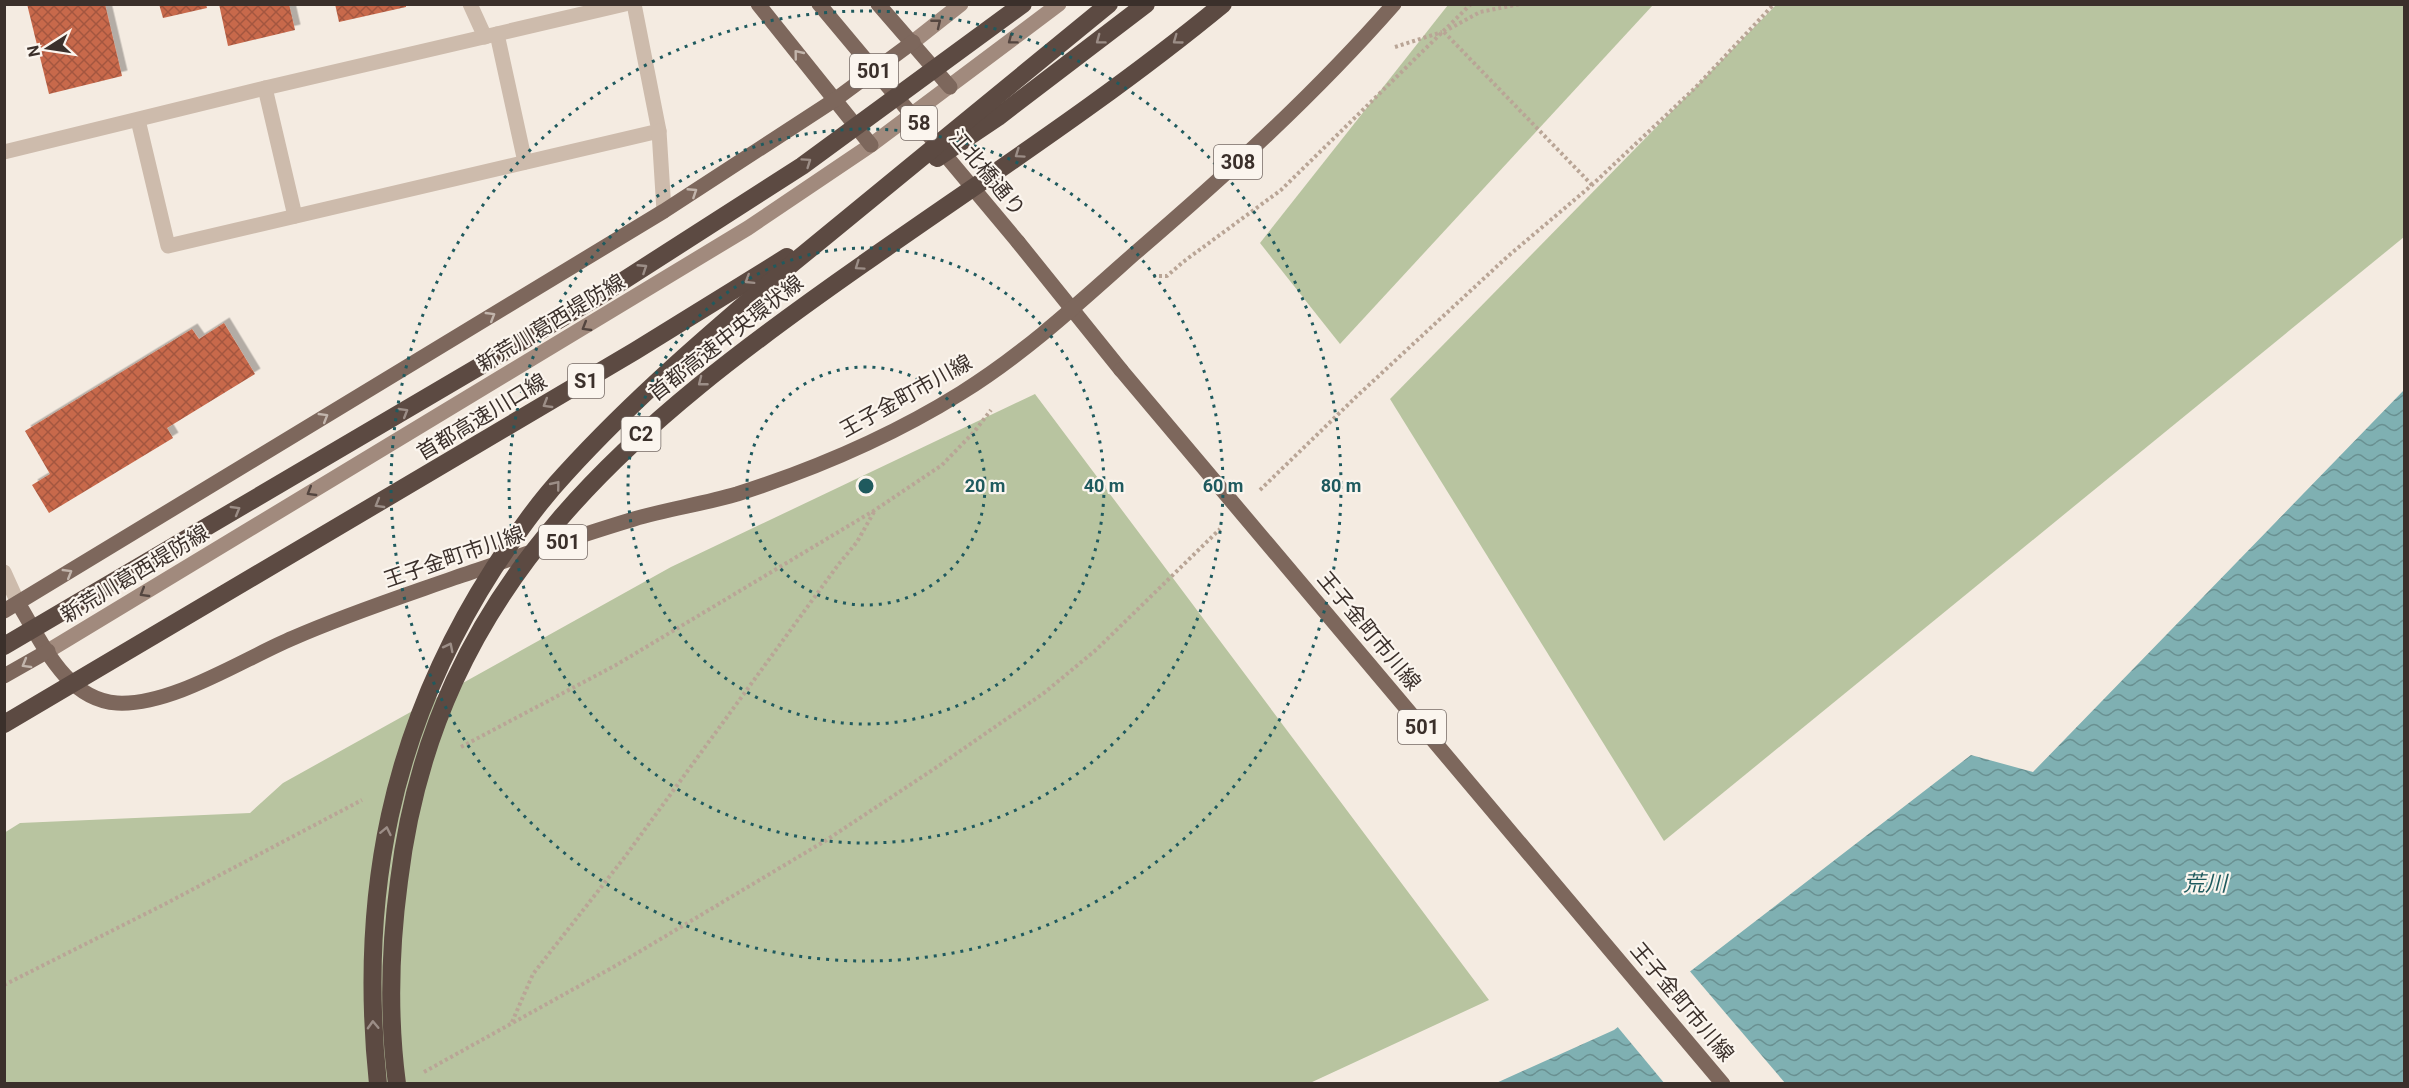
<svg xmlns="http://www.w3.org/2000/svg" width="2409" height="1088" font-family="Roboto,'Noto Sans JP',sans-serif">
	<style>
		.grass { fill: #b8c4a0 }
		.water { fill: url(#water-waves) }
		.pier { fill: #f4ebe1 }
		.building { fill: url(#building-cross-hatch); filter: url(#shadow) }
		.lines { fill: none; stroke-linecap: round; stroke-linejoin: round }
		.path { stroke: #b9a596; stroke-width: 4; stroke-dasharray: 3 3; stroke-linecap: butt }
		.lane { stroke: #cdbbac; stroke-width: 15 }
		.street { stroke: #cdbbac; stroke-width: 15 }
		.secondary { stroke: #a18a7d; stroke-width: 15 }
		.primary { stroke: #7d675c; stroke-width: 15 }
		.primary-bridge { stroke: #7d675c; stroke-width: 15 }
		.highway-bridge { stroke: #5c4a42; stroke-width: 18 }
		.oneway { stroke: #544640 }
		.oneway2 { stroke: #9c8e87 }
		.oneway3 { stroke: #c2b5ac }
		.ring { fill: none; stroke: #1f5a5e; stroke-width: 3; stroke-dasharray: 3 6 }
		.labels { text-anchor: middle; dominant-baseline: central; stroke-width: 4.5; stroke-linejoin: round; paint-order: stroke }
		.shield { fill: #fbf5ee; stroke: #756b66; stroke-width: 1.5 }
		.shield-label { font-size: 20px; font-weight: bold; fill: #3b302b }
		.street-label { font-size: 21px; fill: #3b302b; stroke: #fbf5ee }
		.water-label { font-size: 22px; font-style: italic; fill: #1f5a5e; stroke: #fbf5ee }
		.centre { fill: #1f5a5e; stroke: #fbf5ee; stroke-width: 3 }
		.ring-label { font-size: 18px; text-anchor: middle; font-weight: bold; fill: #1f5a5e; stroke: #fbf5ee; stroke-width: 4.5; stroke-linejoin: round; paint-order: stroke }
	</style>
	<defs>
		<pattern id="water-waves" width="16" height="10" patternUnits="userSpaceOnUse" patternTransform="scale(1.5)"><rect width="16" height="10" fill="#7fb0b2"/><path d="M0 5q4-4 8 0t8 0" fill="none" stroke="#699091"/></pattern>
		<pattern id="building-cross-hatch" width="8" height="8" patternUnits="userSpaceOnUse" patternTransform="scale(1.5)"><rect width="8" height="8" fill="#c8694b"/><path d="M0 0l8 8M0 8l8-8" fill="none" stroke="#a4573f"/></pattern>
		<filter id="shadow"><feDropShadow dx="5.5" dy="-5.5" stdDeviation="0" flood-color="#0004"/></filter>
	</defs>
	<rect width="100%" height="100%" fill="#f4ebe1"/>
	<g class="grass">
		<path d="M1777,4L2404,5V237L1664,841L1390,399Z"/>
		<path d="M1448,5H1653L1340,344L1260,243Z"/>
		<path d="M1035,394L1489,1000L1310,1083H5L4,833L20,823L250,813L283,783L671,567Z"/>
	</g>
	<path class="water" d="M2404,390V1083L1494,1084L1614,1030L1971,755L2033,772Z"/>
	<path class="pier" d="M1688,969L1785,1083L1665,1084L1616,1025Z"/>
	<g class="building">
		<path d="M27,4H105L122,76L49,94Z"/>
		<path d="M159,4H206L207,8L163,18Z"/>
		<path d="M219,4H289L295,30L228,46Z"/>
		<path d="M335,4H406V7L339,22Z"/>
		<path d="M224,323L255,374L167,428L173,438L49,513L32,485L50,474L25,431L192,329L199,339Z"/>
	</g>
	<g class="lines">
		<g class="path">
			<path d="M1449,29L1480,12L1520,4"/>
			<path d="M1444,32L1592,185"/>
			<path d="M1395,47L1442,32"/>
			<path d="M1153,276H1167L1183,262L1281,190L1471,4"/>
			<path d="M1260,490L1357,396L1507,257L1592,185L1696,87L1774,4"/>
			<path d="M461,747L616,665L875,510L942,465L974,432L991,410"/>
			<path d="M4,985L165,904L362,800"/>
			<path d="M512,1022L533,974L624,858L838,565L857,542L875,510"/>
			<path d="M424,1072L617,965L825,841L937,767L1044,693L1097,649L1220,529"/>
		</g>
		<g class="lane">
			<path d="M497,34L525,162"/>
			<path d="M265,88L295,216"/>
			<path d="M138,120L168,246L659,131L634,4"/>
		</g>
		<g class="street">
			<path d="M470,4L485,37"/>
			<path d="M659,131L664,211"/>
			<path d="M4,152L265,88L625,4"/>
			<path d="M4,572L18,603"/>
		</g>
		<g class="secondary">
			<path d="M913,42L961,4"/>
			<path d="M48,651L748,228L871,145L1059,4"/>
		</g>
		<g class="primary">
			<path d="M758,4L871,145"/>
			<path d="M878,4L950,87"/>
			<path d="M1018,242L1121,370"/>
			<path d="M18,603C42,642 66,700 117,703C172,706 243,659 293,638C345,615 400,597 454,578C514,558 574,537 634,519C668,509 703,504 737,494C815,469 892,436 961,393C1024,354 1079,303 1134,254C1225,176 1315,94 1394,4"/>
			<path d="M4,611L664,211L836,99L913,42"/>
			<path d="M4,676L48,651"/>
		</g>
		<g class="primary-bridge">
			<path d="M819,4L1018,242"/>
			<path d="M1121,370L1723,1084"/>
		</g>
		<g class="highway-bridge">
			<path d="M937,158L998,117L1146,4"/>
			<path d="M4,646L601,295L802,166L1023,4"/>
			<path d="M4,724L635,351L787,257"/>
			<path d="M378,1084C358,896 391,728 494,568C516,535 538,503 565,474C635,397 714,330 793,263C898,176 1004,91 1109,4"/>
			<path d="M397,1084C388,1016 390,948 399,881C435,582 633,425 863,264C984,179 1109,98 1223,4"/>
		</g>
	</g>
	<defs><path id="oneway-chevron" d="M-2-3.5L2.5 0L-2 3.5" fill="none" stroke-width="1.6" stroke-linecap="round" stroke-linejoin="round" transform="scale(1.5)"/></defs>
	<g class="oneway">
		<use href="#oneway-chevron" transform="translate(937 23) rotate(-39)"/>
		<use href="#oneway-chevron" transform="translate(1012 40) rotate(143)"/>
		<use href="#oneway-chevron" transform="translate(586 327) rotate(149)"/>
		<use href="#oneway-chevron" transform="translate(311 492) rotate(149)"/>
		<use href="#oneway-chevron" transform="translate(144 593) rotate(149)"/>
	</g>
	<g class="oneway2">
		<use href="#oneway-chevron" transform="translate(1100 40) rotate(143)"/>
		<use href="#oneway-chevron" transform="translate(1177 40) rotate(144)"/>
		<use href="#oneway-chevron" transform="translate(1019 154) rotate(145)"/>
		<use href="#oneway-chevron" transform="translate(807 162) rotate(-35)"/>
		<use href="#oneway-chevron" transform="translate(859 266) rotate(145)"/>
		<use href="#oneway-chevron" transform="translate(643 268) rotate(-33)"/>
		<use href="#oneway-chevron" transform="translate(749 280) rotate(148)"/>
		<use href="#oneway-chevron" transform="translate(702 382) rotate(142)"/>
		<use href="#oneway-chevron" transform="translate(547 404) rotate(149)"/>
		<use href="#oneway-chevron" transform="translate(404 412) rotate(-31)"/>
		<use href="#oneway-chevron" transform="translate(556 485) rotate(-51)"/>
		<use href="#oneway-chevron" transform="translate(379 504) rotate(150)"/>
		<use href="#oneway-chevron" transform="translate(236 510) rotate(-30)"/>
		<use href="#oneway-chevron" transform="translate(449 647) rotate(-63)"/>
		<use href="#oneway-chevron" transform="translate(386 831) rotate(-78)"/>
		<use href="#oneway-chevron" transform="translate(373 1025) rotate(-92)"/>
	</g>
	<g class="oneway3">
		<use href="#oneway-chevron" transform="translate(798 54) rotate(-129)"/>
		<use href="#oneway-chevron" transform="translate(693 192) rotate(-33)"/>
		<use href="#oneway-chevron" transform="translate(491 316) rotate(-31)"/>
		<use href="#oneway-chevron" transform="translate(324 417) rotate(-31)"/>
		<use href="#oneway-chevron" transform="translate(68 573) rotate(-31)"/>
		<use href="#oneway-chevron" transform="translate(26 664) rotate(150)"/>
	</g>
	<g class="ring">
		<circle cx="866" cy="486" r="119"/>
		<circle cx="866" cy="486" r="238"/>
		<circle cx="866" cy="486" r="357"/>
		<circle cx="866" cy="486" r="475"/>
	</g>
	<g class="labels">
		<g class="shield">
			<rect x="850" y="54" width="48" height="34" rx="4.5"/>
			<rect x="901" y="106" width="36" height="34" rx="4.5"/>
			<rect x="1214" y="145" width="48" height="34" rx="4.5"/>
			<rect x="568" y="364" width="36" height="34" rx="4.5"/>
			<rect x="621.5" y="417" width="39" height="34" rx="4.5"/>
			<rect x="539" y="525" width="48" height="34" rx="4.5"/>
			<rect x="1398" y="710" width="48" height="34" rx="4.5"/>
		</g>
		<g class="shield-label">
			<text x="874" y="71">501</text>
			<text x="919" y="123">58</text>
			<text x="1238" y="162">308</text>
			<text x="586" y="381">S1</text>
			<text x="641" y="434">C2</text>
			<text x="563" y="542">501</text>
			<text x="1422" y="727">501</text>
		</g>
		<g class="street-label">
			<text transform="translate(987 173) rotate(50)">江北橋通り</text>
			<text transform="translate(551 323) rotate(-31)">新荒川葛西堤防線</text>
			<text transform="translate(726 338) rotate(-38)">首都高速中央環状線</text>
			<text transform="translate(906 396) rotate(-29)">王子金町市川線</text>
			<text transform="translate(482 417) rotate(-31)">首都高速川口線</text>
			<text transform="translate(454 557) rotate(-19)">王子金町市川線</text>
			<text transform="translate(135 574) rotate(-31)">新荒川葛西堤防線</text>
			<text transform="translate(1369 631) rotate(50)">王子金町市川線</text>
			<text transform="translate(1682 1002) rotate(50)">王子金町市川線</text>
		</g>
		<g class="water-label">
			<text x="2205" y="883">荒川</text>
		</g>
	</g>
	<circle cx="866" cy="486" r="9" class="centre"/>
	<g class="ring-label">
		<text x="985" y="492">20 m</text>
		<text x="1104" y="492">40 m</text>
		<text x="1223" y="492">60 m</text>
		<text x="1341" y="492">80 m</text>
	</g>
	<rect width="2409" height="1088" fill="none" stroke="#3b302b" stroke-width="12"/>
	<g transform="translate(48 48) rotate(258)" stroke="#fbf5ee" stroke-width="4.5" paint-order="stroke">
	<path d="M0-4.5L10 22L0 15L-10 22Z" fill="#3b302b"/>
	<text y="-9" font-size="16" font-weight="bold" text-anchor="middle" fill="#3b302b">N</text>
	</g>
</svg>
